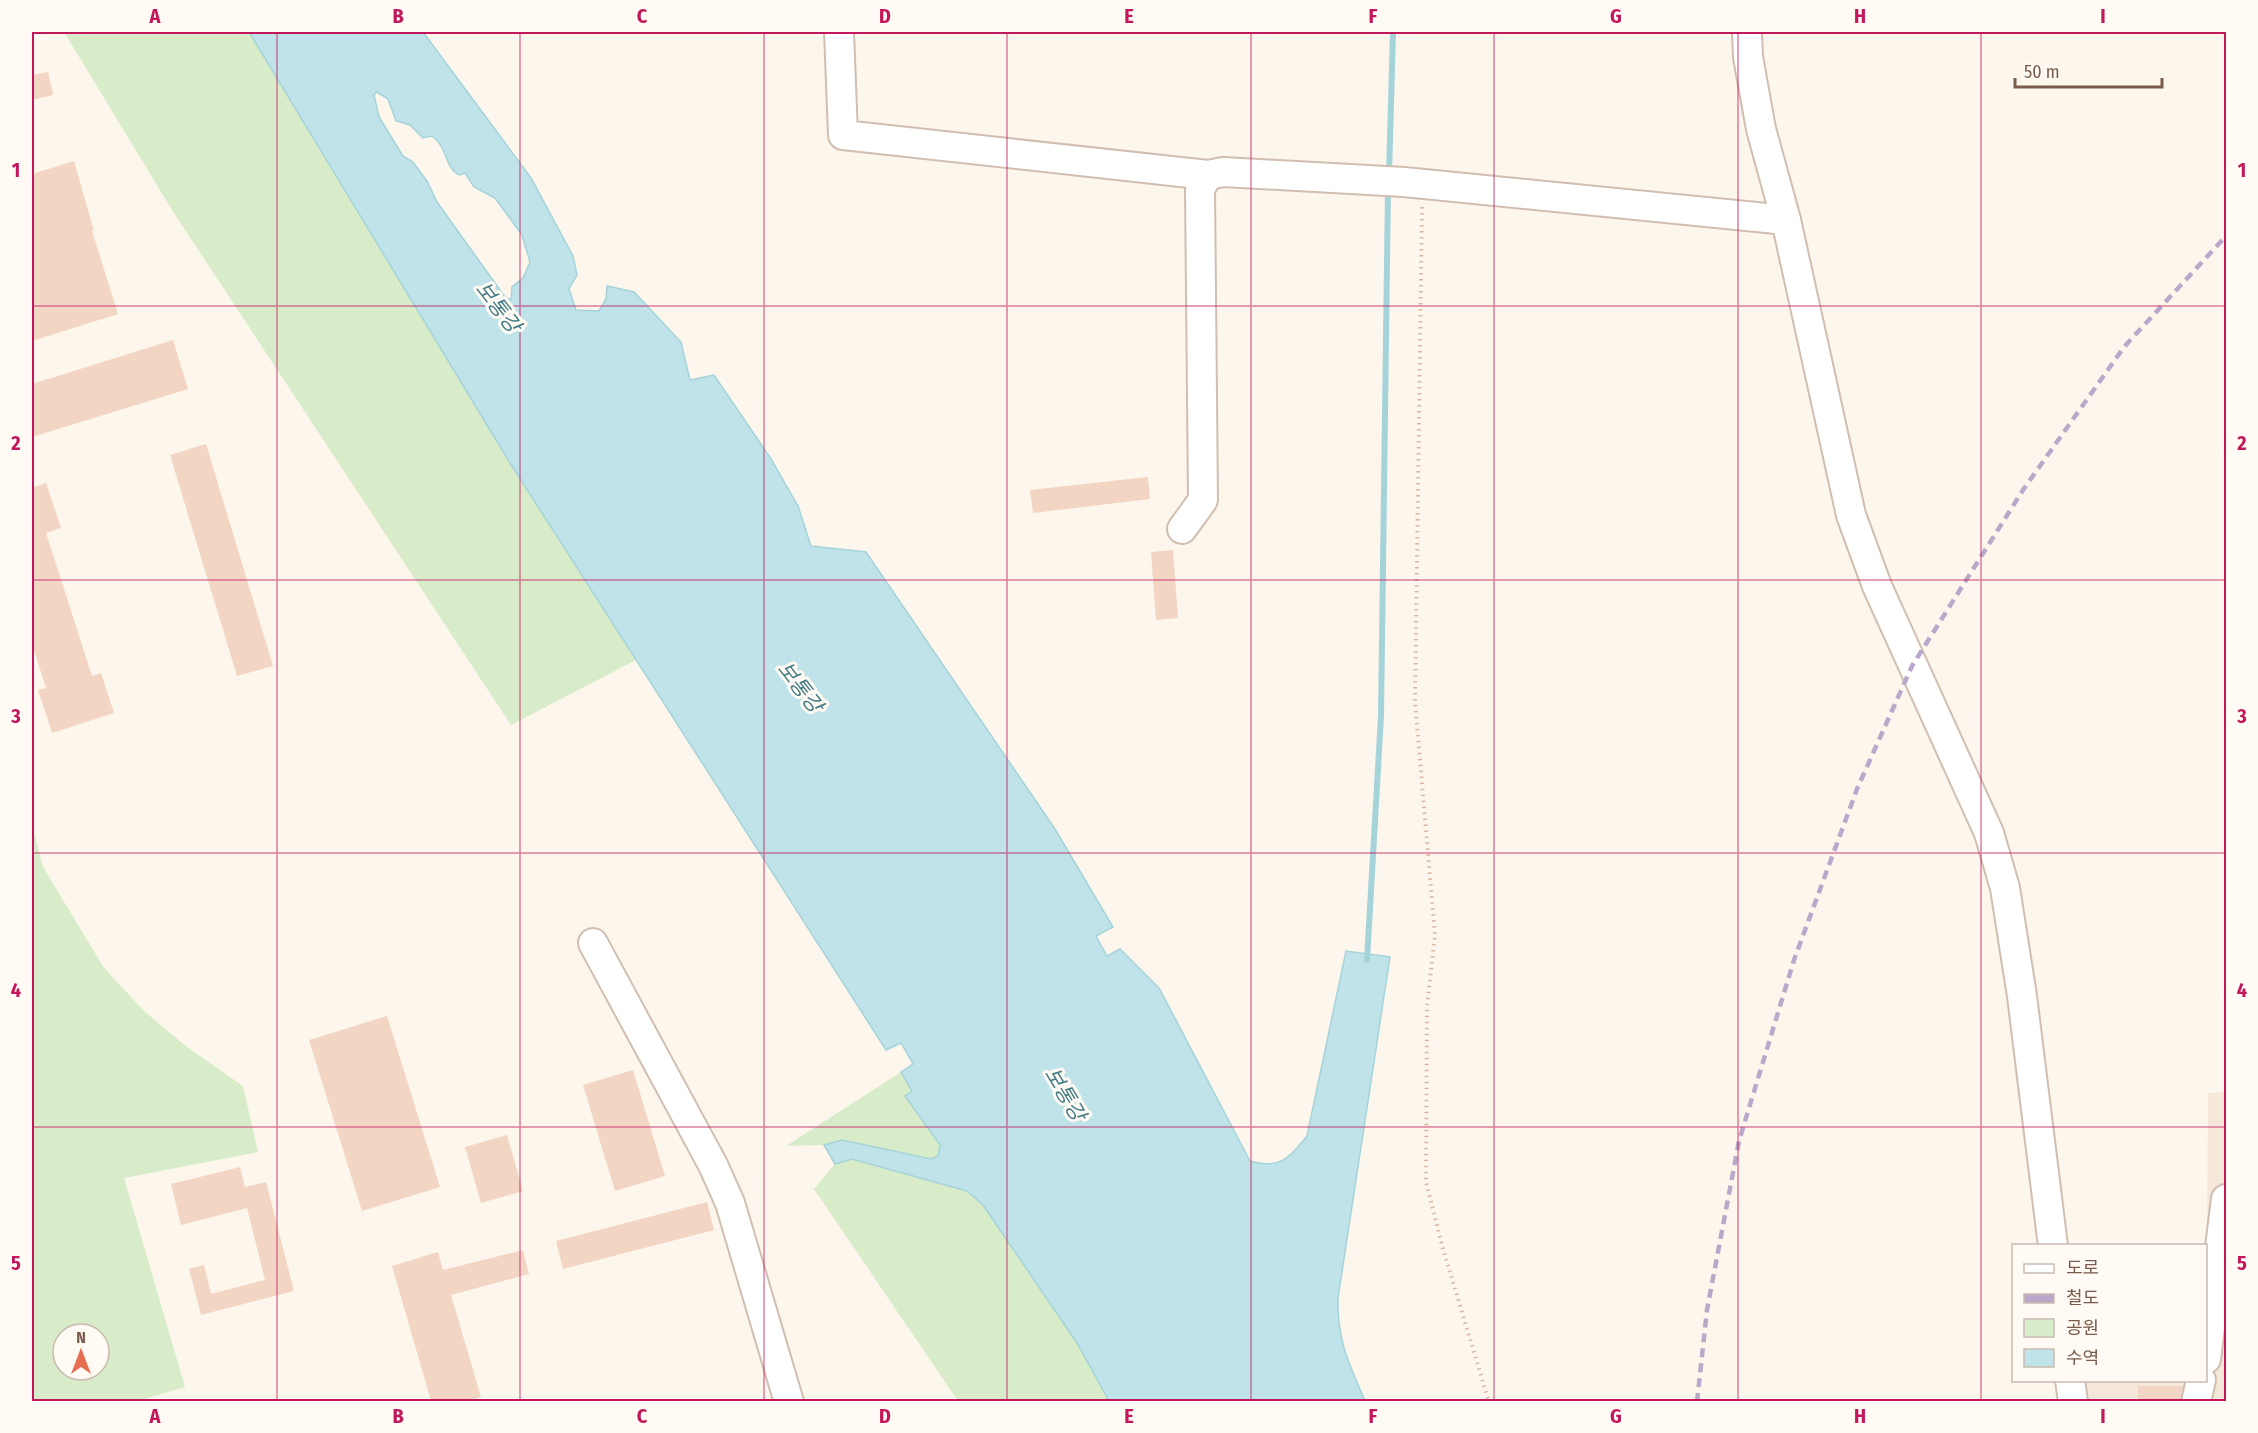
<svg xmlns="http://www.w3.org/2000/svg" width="2258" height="1433" font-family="'Fira Sans Condensed','Noto Sans KR',sans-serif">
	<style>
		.residential { fill: #f5e8da }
		.green { fill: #d8ecc9; fill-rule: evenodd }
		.water { fill: #bfe3e8; stroke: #a5d3da; stroke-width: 1.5; fill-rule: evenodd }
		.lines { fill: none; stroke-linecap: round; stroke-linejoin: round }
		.stream { stroke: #a5d3da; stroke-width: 6 }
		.building { fill: #f3d5c3 }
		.minor-casing { stroke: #d1beb0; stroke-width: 32 }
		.path { stroke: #d9b8a5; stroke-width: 4; stroke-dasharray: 1.5 4.5; stroke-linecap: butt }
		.minor { stroke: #fff; stroke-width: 28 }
		.rail { stroke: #b9a8c9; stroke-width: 4.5; stroke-dasharray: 9 6; stroke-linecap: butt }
		.grid { fill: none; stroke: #c2185b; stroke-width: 1.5; stroke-opacity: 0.55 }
		.labels { text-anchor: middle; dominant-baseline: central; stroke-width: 6; stroke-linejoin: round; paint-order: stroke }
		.water-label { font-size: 21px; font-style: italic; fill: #437c86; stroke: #fffaf3 }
		.neatline { fill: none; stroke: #c2185b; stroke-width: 2 }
		.grid-label { font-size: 20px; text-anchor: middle; font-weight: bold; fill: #c2185b }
	</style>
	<rect width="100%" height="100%" fill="#fdf6ec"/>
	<path class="residential" d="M2226,1092V1401H2073L2070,1381L2206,1380L2208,1093Z"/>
	<g class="green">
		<path d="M64,32H249L510,463L638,659L511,725L172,210Z"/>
		<path d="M32,824L43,867L104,968L144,1011L187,1047L243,1086L258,1152L124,1178L185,1387L138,1401H32ZM63,1334H99V1370H63Z"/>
		<path d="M901,1072L912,1091L906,1096L940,1145L938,1156L931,1159L842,1140L824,1145L786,1146Z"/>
		<path d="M852,1159L967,1191L983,1205L1077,1343L1109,1401H958L814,1189L835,1164Z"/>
	</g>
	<path class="water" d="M249,32H423L531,178L573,256L577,275L569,289L576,310L599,311L606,299L607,286L634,292L681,342L690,380L714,375L771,459L798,506L811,546L866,552L1055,829L1113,927L1096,936L1107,956L1120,949L1159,988L1250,1161C1279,1170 1290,1158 1307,1136L1346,951L1390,957L1338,1298C1337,1341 1349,1363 1365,1401H1109L1077,1343L983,1205L967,1191L852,1159L835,1164L824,1145L842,1140L931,1159L938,1156L940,1145L905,1096L912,1091L901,1072L913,1064L901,1043L886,1050L510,463ZM377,92L388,99L396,121L410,125L423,138L432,136C449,149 443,165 459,175L465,173L474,187L495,198L522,235L530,262L523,278L512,287L511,300L505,297L437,202L427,181L413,162L403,156L379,117L374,95Z"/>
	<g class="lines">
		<g class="stream">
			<path d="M1389,175L1393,32"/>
			<path d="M1367,960L1381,716L1388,188"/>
		</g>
	</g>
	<g class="building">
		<path d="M48,72L53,95L32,100V75Z"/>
		<path d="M74,161L94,231H92L118,314L32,341V174Z"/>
		<path d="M173,340L188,389L32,437V384Z"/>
		<path d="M206,444L273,666L237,676L170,455Z"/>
		<path d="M1148,477L1150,499L1033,513L1030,490Z"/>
		<path d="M46,483L61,528L46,533L92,676L101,673L114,713L52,733L38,690L46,688L32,644V488Z"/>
		<path d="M1173,550L1178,618L1156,620L1151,552Z"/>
		<path d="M387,1016L440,1187L362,1211L309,1040Z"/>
		<path d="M633,1070L665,1176L615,1191L583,1085Z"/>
		<path d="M507,1135L523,1191L481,1203L465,1147Z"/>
		<path d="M240,1167L245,1187L266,1182L294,1291L201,1315L189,1269L204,1265L211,1294L265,1280L247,1208L181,1225L171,1184Z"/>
		<path d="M707,1202L714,1230L563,1269L556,1241Z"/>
		<path d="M523,1250L529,1274L451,1295L481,1397L469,1401H431L392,1266L438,1252L443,1270Z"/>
		<path d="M2138,1386H2183L2180,1401H2138Z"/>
	</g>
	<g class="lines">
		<g class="minor-casing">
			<g id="minor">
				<path d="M839,32L843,135L1208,175"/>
				<path d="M1747,32L1748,57L1761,129L1786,220L1851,515L1877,586L1989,833L2005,888L2022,996L2053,1246"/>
				<path d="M1182,529L1203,500L1200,189L1208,175L1223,172L1404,182L1786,220"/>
				<path d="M593,943L713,1165L730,1203L789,1402"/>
				<path d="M2206,1359L2226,1199"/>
				<path d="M2070,1380L2073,1402"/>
				<path d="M2196,1402L2201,1380"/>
			</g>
		</g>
		<path class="path" d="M1422,207L1415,702L1435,935L1427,1006L1426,1182L1443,1249L1489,1402"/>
		<use href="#minor" class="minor"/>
		<path class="rail" d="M1697,1402L1707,1310L1739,1141L1794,960L1857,789L1912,666L2023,490L2124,347L2226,236"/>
	</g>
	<path class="grid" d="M277,32V1402M520,32V1402M764,32V1402M1007,32V1402M1251,32V1402M1494,32V1402M1738,32V1402M1981,32V1402M32,306H2226M32,580H2226M32,853H2226M32,1127H2226"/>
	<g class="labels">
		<g class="water-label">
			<text transform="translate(498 307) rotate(52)">보통강</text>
			<text transform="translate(800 687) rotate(52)">보통강</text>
			<text transform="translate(1065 1094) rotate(59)">보통강</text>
		</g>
	</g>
	<rect width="2258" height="1433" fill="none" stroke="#fffaf3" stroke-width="66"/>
	<rect x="2012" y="1244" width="195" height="138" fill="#fffaf3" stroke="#cabbb1" stroke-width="1.5"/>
	<rect x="2024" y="1264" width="30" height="9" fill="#ffffff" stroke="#cabbb1" stroke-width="1.5"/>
	<text x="2066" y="1274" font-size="18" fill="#7a5c4d">도로</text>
	<rect x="2024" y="1294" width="30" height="9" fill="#b9a8c9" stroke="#cabbb1" stroke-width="1.5"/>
	<text x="2066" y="1304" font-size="18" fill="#7a5c4d">철도</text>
	<rect x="2024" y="1319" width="30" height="18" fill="#d8ecc9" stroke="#cabbb1" stroke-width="1.5"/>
	<text x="2066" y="1334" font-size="18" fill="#7a5c4d">공원</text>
	<rect x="2024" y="1349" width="30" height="18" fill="#bfe3e8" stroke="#cabbb1" stroke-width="1.5"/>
	<text x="2066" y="1364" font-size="18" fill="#7a5c4d">수역</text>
	<g transform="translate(81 1352)"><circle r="28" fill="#fffaf3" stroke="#cabbb1" stroke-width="1.5"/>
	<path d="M0-4.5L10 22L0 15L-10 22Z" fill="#e76f51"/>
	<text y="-9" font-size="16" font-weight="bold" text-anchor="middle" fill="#7a5c4d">N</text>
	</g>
	<path d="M2015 78v9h147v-9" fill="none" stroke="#7a5c4d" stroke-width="3"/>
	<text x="2024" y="78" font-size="18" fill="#7a5c4d" stroke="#fffaf3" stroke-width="4.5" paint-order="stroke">50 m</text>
	<rect x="33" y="33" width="2192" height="1367" class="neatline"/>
	<g class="grid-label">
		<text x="155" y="23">A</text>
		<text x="398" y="23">B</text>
		<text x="642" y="23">C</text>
		<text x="885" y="23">D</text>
		<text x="1129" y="23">E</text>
		<text x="1373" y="23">F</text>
		<text x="1616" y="23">G</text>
		<text x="1860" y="23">H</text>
		<text x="2103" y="23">I</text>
		<text x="16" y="177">1</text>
		<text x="2242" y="177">1</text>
		<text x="16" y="450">2</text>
		<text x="2242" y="450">2</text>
		<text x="16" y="723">3</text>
		<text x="2242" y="723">3</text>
		<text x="16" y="997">4</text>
		<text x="2242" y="997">4</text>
		<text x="16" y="1270">5</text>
		<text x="2242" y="1270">5</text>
		<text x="155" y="1423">A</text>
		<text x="398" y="1423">B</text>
		<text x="642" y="1423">C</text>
		<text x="885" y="1423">D</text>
		<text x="1129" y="1423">E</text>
		<text x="1373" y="1423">F</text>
		<text x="1616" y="1423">G</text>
		<text x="1860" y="1423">H</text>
		<text x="2103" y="1423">I</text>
	</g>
</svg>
